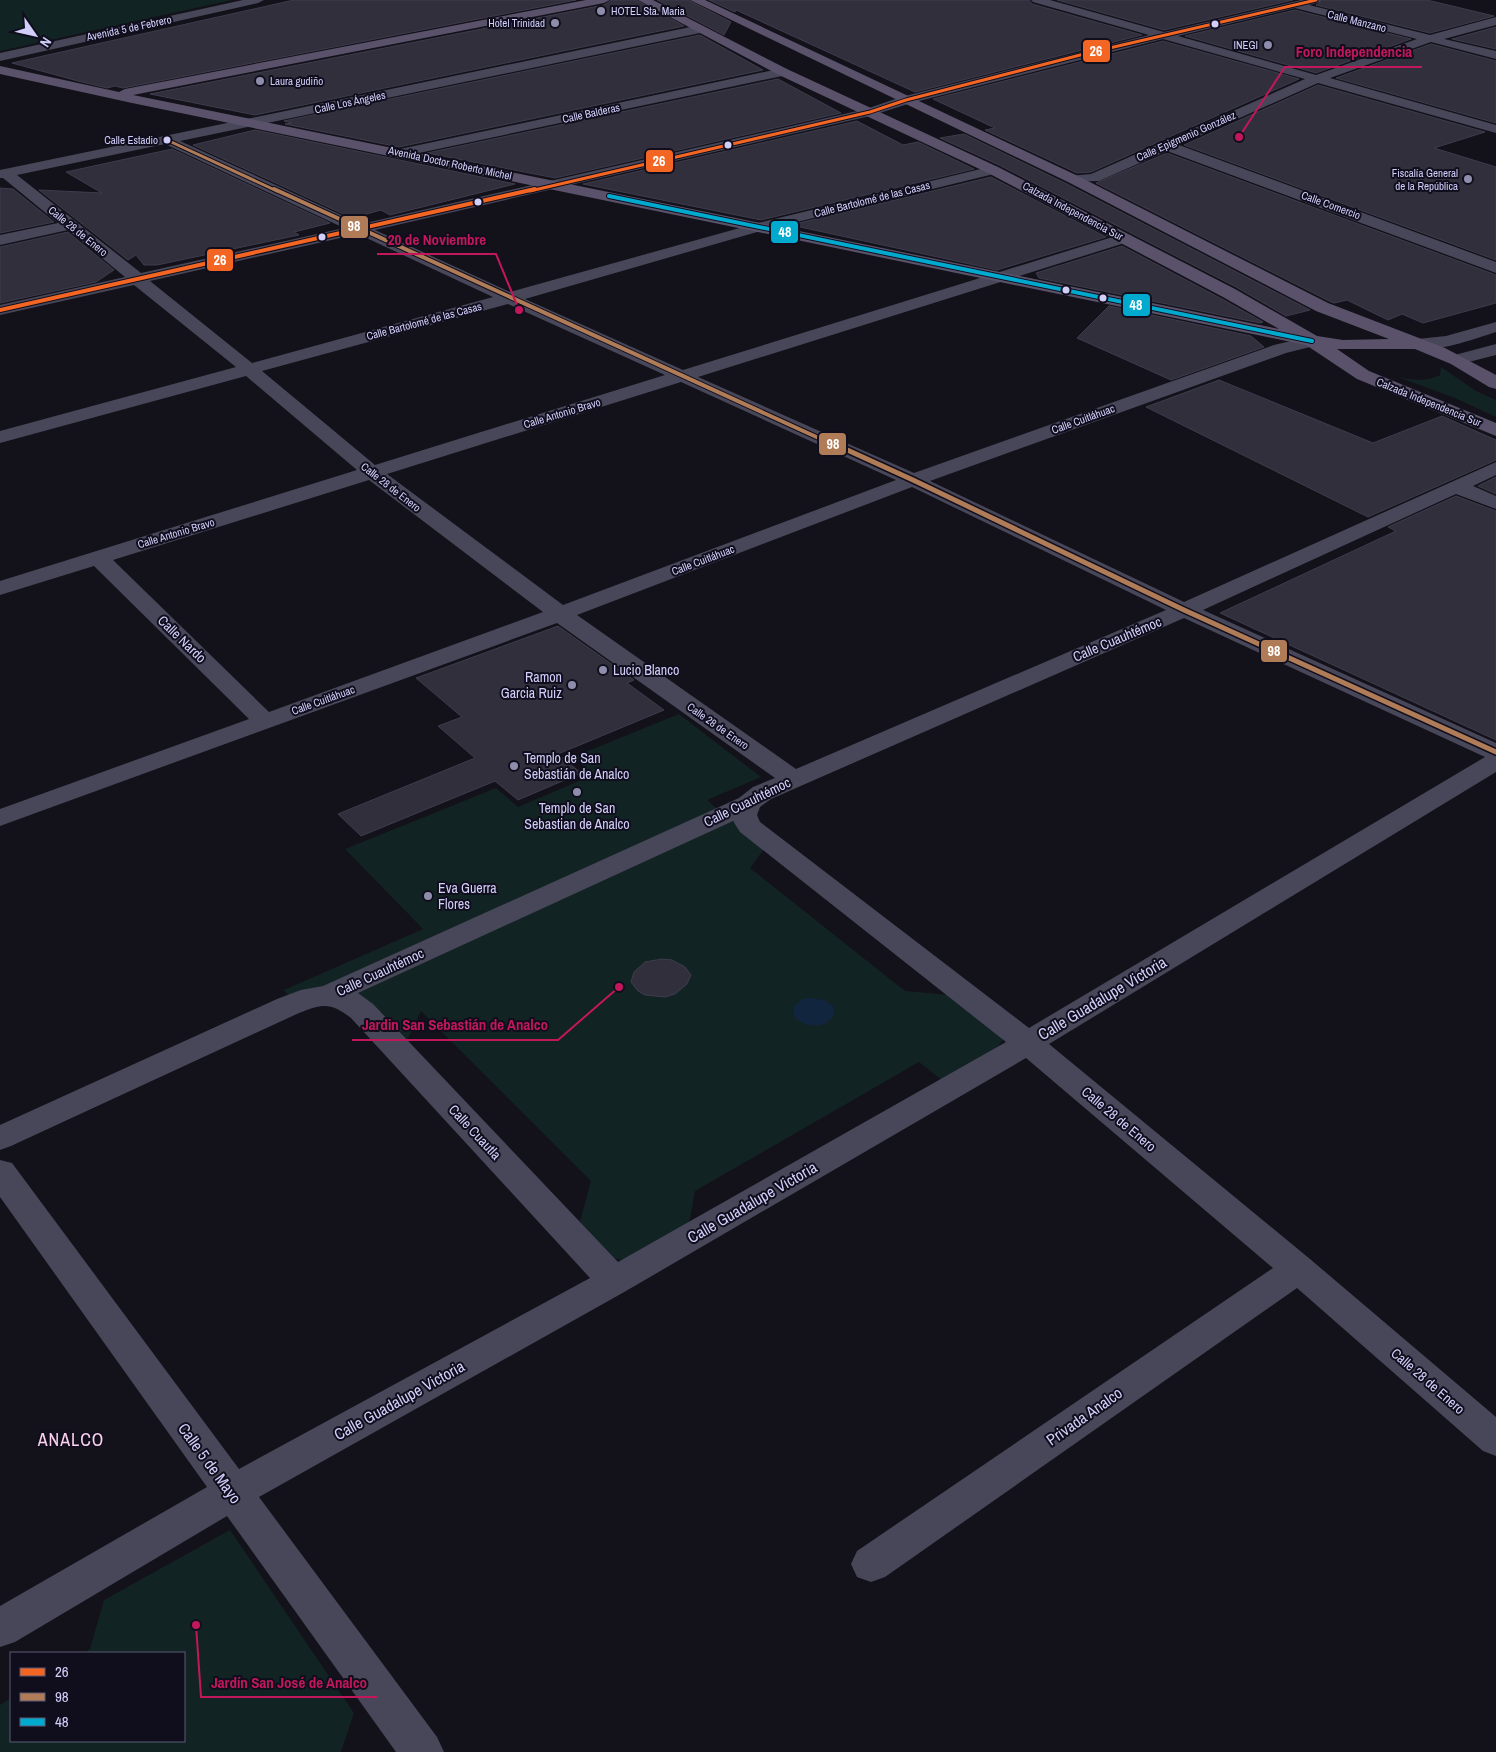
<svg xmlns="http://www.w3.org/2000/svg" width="1496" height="1752" font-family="'Archivo Narrow',sans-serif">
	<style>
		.green { fill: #122323 }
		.water { fill: #12253e }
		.building { fill: #312f3c; stroke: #3e3c4d }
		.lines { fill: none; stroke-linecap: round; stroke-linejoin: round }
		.minor { fill: #474759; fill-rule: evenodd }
		.major { fill: #5a526a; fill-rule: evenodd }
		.bus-1-far1-casing { stroke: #100e1d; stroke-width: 5 }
		.bus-1-casing { stroke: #100e1d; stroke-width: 6 }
		.bus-2-far2-casing { stroke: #100e1d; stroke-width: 5 }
		.bus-2-far1-casing { stroke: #100e1d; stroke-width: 6 }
		.bus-2-casing { stroke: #100e1d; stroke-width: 8 }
		.bus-3-casing { stroke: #100e1d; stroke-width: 6 }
		.bus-1-far1 { stroke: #f26522; stroke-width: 3 }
		.bus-1 { stroke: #f26522; stroke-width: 4 }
		.bus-2-far2 { stroke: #b07c57; stroke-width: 3 }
		.bus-2-far1 { stroke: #b07c57; stroke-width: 4 }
		.bus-2 { stroke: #b07c57; stroke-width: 5 }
		.bus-3 { stroke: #00a9ce; stroke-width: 4 }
		.poi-dot { fill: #8e8dac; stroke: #100e1d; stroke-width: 2 }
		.bus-dot { fill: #d1cffa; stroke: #100e1d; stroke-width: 2 }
		.labels { text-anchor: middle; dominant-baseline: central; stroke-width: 4; stroke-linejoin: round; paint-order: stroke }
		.far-poi-label { font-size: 11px; fill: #d1cffa; stroke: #100e1d; text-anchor: end }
		.far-street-label { font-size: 11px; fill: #d1cffa; stroke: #100e1d }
		.far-bus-label { font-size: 11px; fill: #d1cffa; stroke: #100e1d; text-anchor: end }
		.street-label { font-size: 14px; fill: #d1cffa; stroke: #100e1d }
		.poi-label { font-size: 14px; fill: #d1cffa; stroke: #100e1d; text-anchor: start }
		.near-street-label { font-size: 16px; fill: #d1cffa; stroke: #100e1d }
		.near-neighbourhood-label { font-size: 18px; letter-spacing: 1px; fill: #fad0ed; stroke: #100e1d }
		.leader { fill: none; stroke: #c2185b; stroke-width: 2 }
		.callout-dot { fill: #c2185b; stroke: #100e1d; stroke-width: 2 }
		.callout-label { font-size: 15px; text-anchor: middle; font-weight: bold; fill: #c2185b; stroke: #100e1d; stroke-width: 4; stroke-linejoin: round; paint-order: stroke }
		.line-badge { stroke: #100e1d; stroke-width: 2 }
		.badge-label { font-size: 14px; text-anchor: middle; font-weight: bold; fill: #fff }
	</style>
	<rect width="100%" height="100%" fill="#13121a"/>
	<g class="green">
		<path d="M0,0H232L0,51Z"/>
		<path d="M1441,367L1476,391L1496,400V417L1455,398L1398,377C1412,380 1426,382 1440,375Z"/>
		<path d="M679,714L761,777L707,800L764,849L750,868L905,991L951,995L996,1029L1003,1040L994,1051L943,1081L919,1062L695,1191L688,1229C664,1243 633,1272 605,1254C595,1247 587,1234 579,1225L591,1181L421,1011L406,1043L363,1000L289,997L284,990L423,929L345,849L496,788L518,807L593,775L573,757Z"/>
		<path d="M230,1530L354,1713L341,1752H0V1705L11,1698V1741H184V1653H84L90,1649L104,1600Z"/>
	</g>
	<path class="water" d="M810,998L824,1000L833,1006L834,1015C825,1030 805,1028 794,1016V1006L803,999Z"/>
	<g class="building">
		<path d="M294,0H576L123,88L115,86L107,88L78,81L12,63Z"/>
		<path d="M612,0H636L684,26L255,115L150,94L604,5Z"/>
		<path d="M657,0H688L731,22L724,35Z"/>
		<path d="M709,0H1029L1032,4L1142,35L915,92L736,10L735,12Z"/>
		<path d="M1057,0H1293L1164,30Z"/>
		<path d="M1324,0H1427L1494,16L1430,33L1316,5Z"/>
		<path d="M1295,10L1411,39L1316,73L1185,36Z"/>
		<path d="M1496,27V49L1452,39Z"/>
		<path d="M700,35L763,70L399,147L285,124L292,123L284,121Z"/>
		<path d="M1163,41L1299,79L1091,172L1077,173L985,130L995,128L933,99Z"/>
		<path d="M1431,44L1496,61V123L1336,78Z"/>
		<path d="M778,79L841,113L555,178L427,153Z"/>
		<path d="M1318,85L1485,132L1434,148L1496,167V260L1184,145Z"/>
		<path d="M857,121L903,145L918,142L974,169L761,220L583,184Z"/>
		<path d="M255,130L515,184L390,215L381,210L352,218L193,145Z"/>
		<path d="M964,134L1067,184L1310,310L1286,316L1236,287L1131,233L999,165L940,138Z"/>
		<path d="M172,149L330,223L294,232L299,235L157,265H144L136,255L128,260L39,190L102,193L66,172Z"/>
		<path d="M1167,153L1496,275V303L1423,323L1402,314L1388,320L1347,300L1334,303L1329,301L1096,183Z"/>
		<path d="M991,177L1106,237L997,270L791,225Z"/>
		<path d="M0,188L13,189L54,222L0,233Z"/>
		<path d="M68,232L114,270L96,282L0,303V247Z"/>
		<path d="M1122,246L1222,299L1263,322L1260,323L1039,278L1036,273Z"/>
		<path d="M1109,306L1251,336L1264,347L1171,380L1077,338Z"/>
		<path d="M1219,380L1373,443L1442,416L1496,440V460L1368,517L1146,407Z"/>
		<path d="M1496,477V494L1478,486Z"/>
		<path d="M1456,496L1496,511V740L1220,613L1396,531L1388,527Z"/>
		<path d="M558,626L634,680L627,683L664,710L558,754L581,773L518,800L495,781L361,836L338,814L475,758L438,726L462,717L416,678Z"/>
		<path d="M662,959L672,960L685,967L691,975L687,984L675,994L665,997L645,995L638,991L631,982L634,972L645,962Z"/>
	</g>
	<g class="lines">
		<g class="minor">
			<path d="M243,0H264L258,3L0,61V53Z"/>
			<path d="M1031,0H1050L1164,32L1301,0H1322L1320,2L1309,5L1430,35L1496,17V25L1444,39L1496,51V59L1431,42L1330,78L1496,125V133L1318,83L1179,145L1496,262V273L1167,151L1099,181L1068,182L1066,179L1068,176L1091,174L1305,79L1163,39L911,103L870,116L375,230L510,292L754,224L993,166L998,167L1000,170L998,173L764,230L525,299L683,370L1119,235H1131L1133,238L1131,241L698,377L914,473L1274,345L1312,336L1318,337L1321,341L1318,345L1286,353L930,481L1184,602L1496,462V475L1473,486L1496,496V509L1456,494L1203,610L1496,743V772L1049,1044L1310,1259L1496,1417V1456L1483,1451L1297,1288L885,1577L871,1582L857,1577L851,1564L857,1551L1273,1268L1026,1058L626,1291L259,1497L437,1737L444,1752H396L227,1516L15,1642L0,1647V1606L207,1487L0,1197V1160L12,1163L239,1469L590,1278L351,1018C330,1002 323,1004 299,1013L11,1146L0,1150V1125L277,999L301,990L323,986L739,798L753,787L775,778L557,623L0,826V809L249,719L94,566L0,595V581L357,470L246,376L0,443V431L236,367L134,285L0,315V305L125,277L68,230L0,245V235L58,223L3,178H0V170L700,25L706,29L700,33L180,141L361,224L866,109L901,97L1149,35L1033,2ZM1295,8L1417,39L1316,75L1178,36ZM165,144L344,228L141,273L17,175ZM358,234L493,297L252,363L150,281ZM508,304L665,375L375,465L262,371ZM681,382L896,480L563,605L387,474ZM369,480L543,612L269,712L113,560ZM912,487L1166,610L796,769L577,615ZM1184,618L1485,757L1029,1028L760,822L757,815L760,807L771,799ZM733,821L740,832L1006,1042L618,1262L373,1004L358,993Z"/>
			<path d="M783,68L789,72L787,75L400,157L395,156L393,153L395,150L400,149Z"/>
			<path d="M1496,322V332C1471,340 1434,354 1408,348L1405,344L1408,340L1446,336Z"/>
			<path d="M1496,344V355L1457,365L1451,364L1448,360L1451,356Z"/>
		</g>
		<path class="major" d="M586,0H610L604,3L133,95L1279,329L1223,297L988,173L779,75L638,0H653L787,69L998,167L1235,289L1317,336L1343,340L1389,339L1316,311L1068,182L690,0H705L1078,176L1328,303L1445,348L1496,375V389L1489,387L1451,364L1415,349H1337L1369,371L1496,423V436L1357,379L1306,345L132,103L0,74V66L119,92L125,89Z"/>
		<g class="bus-1-far1-casing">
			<path id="bus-1-far1" d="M530,191L870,112L906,100L1088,53L1316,0"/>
		</g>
		<g class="bus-1-casing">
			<path id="bus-1" d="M0,310L535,189"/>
		</g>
		<g class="bus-2-far2-casing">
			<path id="bus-2-far2" d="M167,140L277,191"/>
		</g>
		<g class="bus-2-far1-casing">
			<path id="bus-2-far1" d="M274,189L823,440"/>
		</g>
		<g class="bus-2-casing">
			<path id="bus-2" d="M821,438L913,480L1184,610L1496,752"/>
		</g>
		<g class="bus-3-casing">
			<path id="bus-3" d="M609,196L1312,341"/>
		</g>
		<use href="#bus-1-far1" class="bus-1-far1"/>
		<use href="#bus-1" class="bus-1"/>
		<use href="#bus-2-far2" class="bus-2-far2"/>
		<use href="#bus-2-far1" class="bus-2-far1"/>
		<use href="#bus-2" class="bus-2"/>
		<use href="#bus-3" class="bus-3"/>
	</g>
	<g class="poi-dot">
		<circle cx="601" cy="11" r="5"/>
		<circle cx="555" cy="23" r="5"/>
		<circle cx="1268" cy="45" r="5"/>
		<circle cx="260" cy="81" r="5"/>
		<circle cx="1468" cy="179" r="5"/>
		<circle cx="603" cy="670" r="5"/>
		<circle cx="572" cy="685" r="5"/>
		<circle cx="514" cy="766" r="5"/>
		<circle cx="577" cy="792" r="5"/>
		<circle cx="428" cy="896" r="5"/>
	</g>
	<g class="bus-dot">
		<circle cx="1215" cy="24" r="4.5"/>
		<circle cx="167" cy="140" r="4.5"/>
		<circle cx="728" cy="145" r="4.5"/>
		<circle cx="478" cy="202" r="4.5"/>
		<circle cx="322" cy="237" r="4.5"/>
		<circle cx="1066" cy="290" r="4.5"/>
		<circle cx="1103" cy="298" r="4.5"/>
	</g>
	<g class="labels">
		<g class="far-poi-label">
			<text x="611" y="11" text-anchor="start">HOTEL Sta. Maria</text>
			<text x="545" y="23">Hotel Trinidad</text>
			<text x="1258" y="45">INEGI</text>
			<text x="270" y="81" text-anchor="start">Laura gudiño</text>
			<text x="1458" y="173">Fiscalía General<tspan x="1458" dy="13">de la República</tspan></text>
		</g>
		<g class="far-street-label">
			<text transform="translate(1357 21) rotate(14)">Calle Manzano</text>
			<text transform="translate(129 28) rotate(-12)">Avenida 5 de Febrero</text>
			<text transform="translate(350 102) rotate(-12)">Calle Los Ángeles</text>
			<text transform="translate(591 113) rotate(-12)">Calle Balderas</text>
			<text transform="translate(1186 136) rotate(-24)">Calle Epigmenio González</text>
			<text transform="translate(450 163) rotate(12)">Avenida Doctor Roberto Michel</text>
			<text transform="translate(872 199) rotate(-14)">Calle Bartolomé de las Casas</text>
			<text transform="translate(1331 205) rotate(20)">Calle Comercio</text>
			<text transform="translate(1073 211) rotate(28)">Calzada Independencia Sur</text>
			<text transform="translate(78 231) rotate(39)">Calle 28 de Enero</text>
			<text transform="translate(424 321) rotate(-15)">Calle Bartolomé de las Casas</text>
			<text transform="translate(1429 402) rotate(22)">Calzada Independencia Sur</text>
			<text transform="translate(562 413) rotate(-17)">Calle Antonio Bravo</text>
			<text transform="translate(1083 419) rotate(-20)">Calle Cuitláhuac</text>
			<text transform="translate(391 487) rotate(38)">Calle 28 de Enero</text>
			<text transform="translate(176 533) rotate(-17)">Calle Antonio Bravo</text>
			<text transform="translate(703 560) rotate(-21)">Calle Cuitláhuac</text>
			<text transform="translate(323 700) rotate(-20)">Calle Cuitláhuac</text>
			<text transform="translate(718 726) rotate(35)">Calle 28 de Enero</text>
		</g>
		<g class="far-bus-label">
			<text x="158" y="140">Calle Estadio</text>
		</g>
		<g class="street-label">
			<text transform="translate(182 639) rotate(44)">Calle Nardo</text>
			<text transform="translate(1117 639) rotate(-23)">Calle Cuauhtémoc</text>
			<text transform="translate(747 802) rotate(-26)">Calle Cuauhtémoc</text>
			<text transform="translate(380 972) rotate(-25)">Calle Cuauhtémoc</text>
			<text transform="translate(1119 1119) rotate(40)">Calle 28 de Enero</text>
			<text transform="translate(475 1132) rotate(47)">Calle Cuautla</text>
			<text transform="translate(1428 1381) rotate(41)">Calle 28 de Enero</text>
		</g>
		<g class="poi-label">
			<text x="613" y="670">Lucio Blanco</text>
			<text x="562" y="677" text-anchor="end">Ramon<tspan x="562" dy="16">Garcia Ruiz</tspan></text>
			<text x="524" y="758">Templo de San<tspan x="524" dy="16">Sebastián de Analco</tspan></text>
			<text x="577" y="808" text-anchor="middle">Templo de San<tspan x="577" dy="16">Sebastian de Analco</tspan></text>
			<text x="438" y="888">Eva Guerra<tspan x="438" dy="16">Flores</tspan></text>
		</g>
		<g class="near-street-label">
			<text transform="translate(1102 998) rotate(-31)">Calle Guadalupe Victoria</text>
			<text transform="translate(752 1202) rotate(-30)">Calle Guadalupe Victoria</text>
			<text transform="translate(399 1400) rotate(-29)">Calle Guadalupe Victoria</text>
			<text transform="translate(1084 1416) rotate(-35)">Privada Analco</text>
			<text transform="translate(210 1463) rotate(54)">Calle 5 de Mayo</text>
		</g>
		<g class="near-neighbourhood-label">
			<text x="71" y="1439">ANALCO</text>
		</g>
	</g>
	<path class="leader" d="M1239 137L1285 67H1422M519 310L496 254H377M619 987L558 1040H352M196 1625L201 1697H377"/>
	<g class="callout-dot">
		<circle cx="1239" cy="137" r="5"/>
		<circle cx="519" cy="310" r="5"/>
		<circle cx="619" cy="987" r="5"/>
		<circle cx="196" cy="1625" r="5"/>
	</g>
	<g class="callout-label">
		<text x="1354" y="57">Foro Independencia</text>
		<text x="437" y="245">20 de Noviembre</text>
		<text x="455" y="1030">Jardin San Sebastián de Analco</text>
		<text x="289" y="1688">Jardín San José de Analco</text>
	</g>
	<g class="line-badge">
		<rect x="1082" y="39" width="29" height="24" rx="5" fill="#f26522"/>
		<rect x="645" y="149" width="29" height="24" rx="5" fill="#f26522"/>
		<rect x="340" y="215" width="29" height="24" rx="5" fill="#b07c57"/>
		<rect x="770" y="220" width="29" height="24" rx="5" fill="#00a9ce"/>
		<rect x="206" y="248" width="28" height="24" rx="5" fill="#f26522"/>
		<rect x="1122" y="293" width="29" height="24" rx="5" fill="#00a9ce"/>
		<rect x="818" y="432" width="29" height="24" rx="5" fill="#b07c57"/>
		<rect x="1260" y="639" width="28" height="24" rx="5" fill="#b07c57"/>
	</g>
	<g class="badge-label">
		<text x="1096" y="56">26</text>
		<text x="659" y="166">26</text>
		<text x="354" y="231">98</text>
		<text x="785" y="237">48</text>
		<text x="220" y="265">26</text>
		<text x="1136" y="310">48</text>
		<text x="833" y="449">98</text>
		<text x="1274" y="656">98</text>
	</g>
	<rect x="10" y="1652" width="175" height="90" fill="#100e1d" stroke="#5d5b75"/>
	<rect x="20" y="1668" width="25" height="8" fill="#f26522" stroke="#5d5b75"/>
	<text x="55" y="1677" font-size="15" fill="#d1cffa">26</text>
	<rect x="20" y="1693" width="25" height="8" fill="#b07c57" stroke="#5d5b75"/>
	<text x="55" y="1702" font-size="15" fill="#d1cffa">98</text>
	<rect x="20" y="1718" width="25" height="8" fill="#00a9ce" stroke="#5d5b75"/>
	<text x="55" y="1727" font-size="15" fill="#d1cffa">48</text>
	<g transform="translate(35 35) rotate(124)" stroke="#100e1d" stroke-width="4" paint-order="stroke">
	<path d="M0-4L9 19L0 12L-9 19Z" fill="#d1cffa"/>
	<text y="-8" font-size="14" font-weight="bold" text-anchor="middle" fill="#d1cffa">N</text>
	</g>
</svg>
